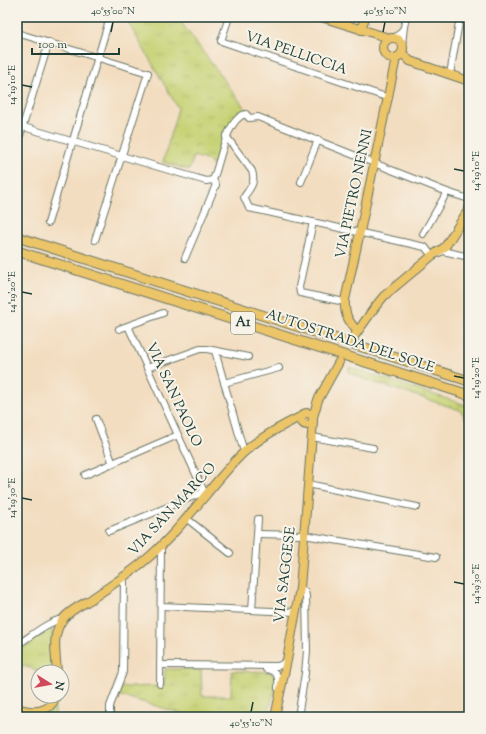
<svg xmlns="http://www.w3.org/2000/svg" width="486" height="734" font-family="'Sorts Mill Goudy',serif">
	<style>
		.grass { fill: url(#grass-tufts); stroke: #728854 }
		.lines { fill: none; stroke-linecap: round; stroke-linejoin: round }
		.minor-casing { stroke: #697565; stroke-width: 8 }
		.major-casing { stroke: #697565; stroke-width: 10 }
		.highway-casing { stroke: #697565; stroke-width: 11 }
		.minor { stroke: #fff; stroke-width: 6 }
		.major { stroke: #ecc569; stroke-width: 8 }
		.highway { stroke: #ecc569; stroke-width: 9 }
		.ticks { fill: none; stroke: #1f3d34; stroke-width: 1.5 }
		.labels { text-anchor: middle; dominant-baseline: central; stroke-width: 4; stroke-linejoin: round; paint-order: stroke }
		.shield { fill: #f7f3e8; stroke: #60746a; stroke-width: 1 }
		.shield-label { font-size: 13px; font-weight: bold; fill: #1f3d34 }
		.street-label { font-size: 14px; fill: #1f3d34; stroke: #f7f3e8 }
		.neatline { fill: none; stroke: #1f3d34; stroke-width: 1.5 }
		.ticks-label { font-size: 10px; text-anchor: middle; fill: #1f3d34 }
	</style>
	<defs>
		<pattern id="grass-tufts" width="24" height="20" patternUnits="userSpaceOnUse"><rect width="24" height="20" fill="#c6d273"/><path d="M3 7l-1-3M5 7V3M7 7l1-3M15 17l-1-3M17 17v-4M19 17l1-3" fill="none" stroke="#aab564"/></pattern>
	</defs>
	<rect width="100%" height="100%" fill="#f7f3e8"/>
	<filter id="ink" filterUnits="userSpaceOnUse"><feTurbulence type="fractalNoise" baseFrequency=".025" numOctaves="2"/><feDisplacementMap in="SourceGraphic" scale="8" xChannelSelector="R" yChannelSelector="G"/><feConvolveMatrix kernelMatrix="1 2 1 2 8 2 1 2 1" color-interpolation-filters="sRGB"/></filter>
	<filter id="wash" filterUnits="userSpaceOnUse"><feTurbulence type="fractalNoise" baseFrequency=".012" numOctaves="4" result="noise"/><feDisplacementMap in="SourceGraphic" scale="16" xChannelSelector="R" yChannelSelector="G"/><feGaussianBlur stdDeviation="0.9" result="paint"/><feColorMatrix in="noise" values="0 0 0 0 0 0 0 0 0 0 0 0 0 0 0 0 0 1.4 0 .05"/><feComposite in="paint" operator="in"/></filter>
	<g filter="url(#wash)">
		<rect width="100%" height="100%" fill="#f3ddc0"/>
		<g class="grass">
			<path d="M125,17H177L247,111C226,122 221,145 213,166L209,161L194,156L189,170L163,162L178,108Z"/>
			<path d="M349,367L469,406V412H468L469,423L460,410L367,380L349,373Z"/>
			<path d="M52,628V672H42L17,664V652Z"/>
			<path d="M165,669H201L202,696H231L232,671L270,672L275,676L276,682L268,717H194L118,695L122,687L164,686Z"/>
			<path d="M55,707V717H17V713C31,717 43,718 55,707Z"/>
		</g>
	</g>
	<g filter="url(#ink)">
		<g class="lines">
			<g class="minor-casing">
				<g id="minor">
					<path d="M229,17L221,41L389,98"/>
					<path d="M17,33L148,73L95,240"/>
					<path d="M394,38L399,34L403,29"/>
					<path d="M402,44L404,27L406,17"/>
					<path d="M450,74L460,17"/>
					<path d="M17,125L206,181L213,180"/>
					<path d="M226,136L252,171C256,183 250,188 244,197L249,208L425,247L432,256L443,251L469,257"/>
					<path d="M17,145L49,42"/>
					<path d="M213,180C220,164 226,118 246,114L249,118L258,117L447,192L469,199"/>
					<path d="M301,182L318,140"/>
					<path d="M313,222L299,287L300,293L345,302"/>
					<path d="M48,223L110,17"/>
					<path d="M423,234L447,192"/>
					<path d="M185,258L215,187L216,185L213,180"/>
					<path d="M128,326L206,496"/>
					<path d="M119,329L163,313"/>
					<path d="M215,351L244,452"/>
					<path d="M147,368L200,349H207L248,357"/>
					<path d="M224,383L279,368"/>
					<path d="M96,419L113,464"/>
					<path d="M312,437L373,448"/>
					<path d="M85,475L178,435"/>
					<path d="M308,484L417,507"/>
					<path d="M186,518L230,553"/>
					<path d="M109,531L204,492"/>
					<path d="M257,534L304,535L436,557"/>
					<path d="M161,606L296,612"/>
					<path d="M252,610L258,519"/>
					<path d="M17,645C30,637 48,621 63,619"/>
					<path d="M160,665L277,666L281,665L287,660"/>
					<path d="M266,669C278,671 279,677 278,688"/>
					<path d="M160,684L161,545"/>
					<path d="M110,717V706L123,672L124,576"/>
					<path d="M298,717L305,673L307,651L306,596L305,592L300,588"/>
				</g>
			</g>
			<g class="major-casing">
				<g id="major">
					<path d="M321,17L389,38"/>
					<path d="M361,30L365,17"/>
					<circle cx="393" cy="48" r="10"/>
					<path d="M402,53L410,61L469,81"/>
					<path d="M357,331C348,320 344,315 345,300L360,232L395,63L394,58"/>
					<path d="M353,338L375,307L384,296L433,255L445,247L469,209"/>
					<circle cx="307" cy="419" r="6"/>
					<path d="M313,417L318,400L339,362"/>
					<path d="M57,672C56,654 51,635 63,619C70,610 81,605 90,600C110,586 131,573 149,557C183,528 209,487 241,455C258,438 281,426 302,416"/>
					<path d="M17,708C32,713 50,714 56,696"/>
					<path d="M275,717L287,660L300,588L313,421"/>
				</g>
			</g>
			<g class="highway-casing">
				<g id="highway">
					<path d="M17,237L469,381"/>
					<path d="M17,251L469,395"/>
				</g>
			</g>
			<use href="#minor" class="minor"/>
			<use href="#major" class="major"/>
			<use href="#highway" class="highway"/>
		</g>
	</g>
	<path class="ticks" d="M111,32L113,22M383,32L385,22M22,85L32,87M454,169L464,171M22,292L32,294M454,376L464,378M22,498L32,500M454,582L464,584M251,712L253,702"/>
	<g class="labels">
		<rect class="shield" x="231" y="312" width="24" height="22" rx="3"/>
		<g class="shield-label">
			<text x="243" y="323">A1</text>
		</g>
		<g class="street-label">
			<text transform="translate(296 54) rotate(19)">VIA PELLICCIA</text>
			<text transform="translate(355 194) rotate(-78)">VIA PIETRO NENNI</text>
			<text transform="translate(350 342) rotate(18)">AUTOSTRADA DEL SOLE</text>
			<text transform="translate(173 395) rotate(65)">VIA SAN PAOLO</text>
			<text transform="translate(173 510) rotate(-47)">VIA SAN MARCO</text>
			<text transform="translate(286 575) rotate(-83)">VIA SAGGESE</text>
		</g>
	</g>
	<rect width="486" height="734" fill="none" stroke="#f7f3e8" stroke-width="44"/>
	<g transform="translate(50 684) rotate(101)"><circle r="19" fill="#f7f3e8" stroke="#a1aaa0"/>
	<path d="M0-3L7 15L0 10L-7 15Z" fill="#d1495b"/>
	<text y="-6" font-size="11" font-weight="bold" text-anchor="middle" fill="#1f3d34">N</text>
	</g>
	<path d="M32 48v6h87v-6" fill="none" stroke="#1f3d34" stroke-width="2"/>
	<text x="38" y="48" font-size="12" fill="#1f3d34" stroke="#f7f3e8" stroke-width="3" paint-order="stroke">100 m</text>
	<rect x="22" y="22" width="442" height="690" class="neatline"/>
	<g class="ticks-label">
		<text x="113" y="14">40°55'00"N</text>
		<text x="385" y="14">40°55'10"N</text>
		<text transform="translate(11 85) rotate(-90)" y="4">14°19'10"E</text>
		<text transform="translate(475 171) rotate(-90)" y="4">14°19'10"E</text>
		<text transform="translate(11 292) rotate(-90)" y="4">14°19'20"E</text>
		<text transform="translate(475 378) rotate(-90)" y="4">14°19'20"E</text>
		<text transform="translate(11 498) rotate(-90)" y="4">14°19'30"E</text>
		<text transform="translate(475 584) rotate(-90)" y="4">14°19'30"E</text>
		<text x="251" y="726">40°55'10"N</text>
	</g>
</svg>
